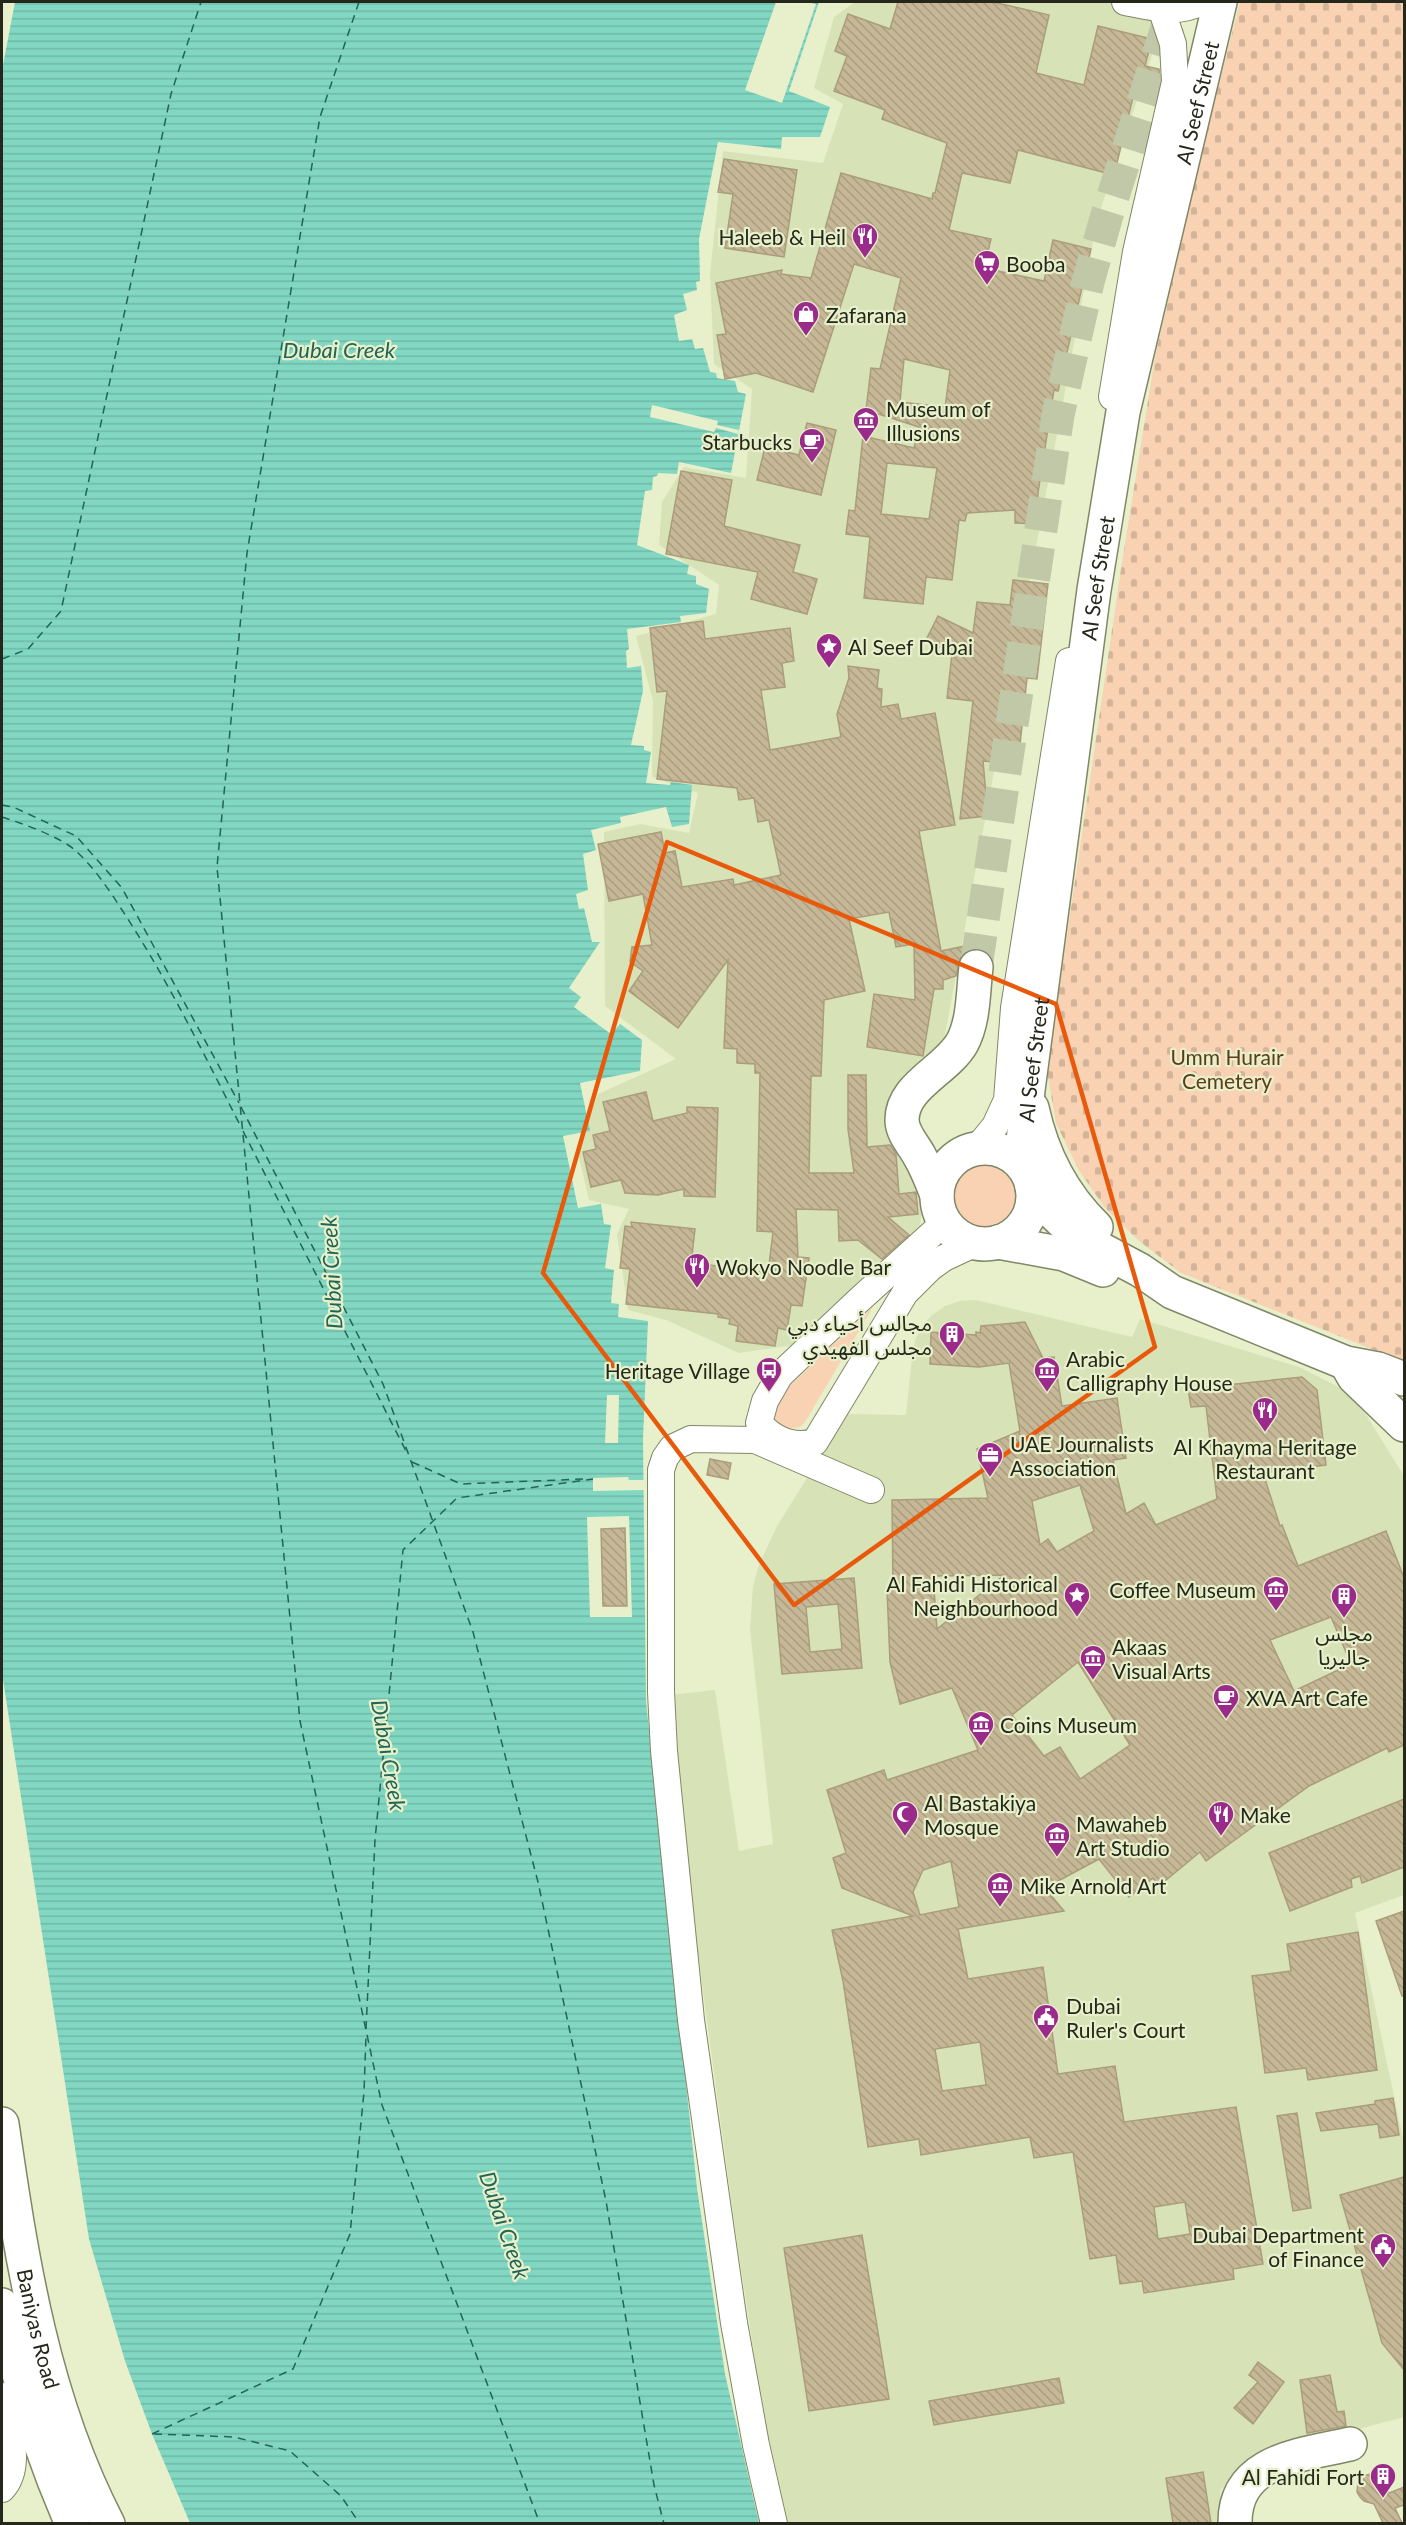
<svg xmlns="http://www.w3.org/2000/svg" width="1406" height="2525" font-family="Lato,'Noto Sans Arabic',sans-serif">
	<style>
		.built { fill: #d8e2b7 }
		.grass { fill: #f8d2b3 }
		.cemetery { fill: url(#cemetery-stones) }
		.water { fill: url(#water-rules) }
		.pier { fill: #e7f0cb }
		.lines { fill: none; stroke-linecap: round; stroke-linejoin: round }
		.ferry { stroke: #206556; stroke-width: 1.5; stroke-dasharray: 8 6; stroke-linecap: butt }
		.building { fill: url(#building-back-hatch); stroke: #aa9d7b; stroke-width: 1.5; fill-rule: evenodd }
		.secondary-tunnel { stroke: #c0c8a7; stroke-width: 33; stroke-dasharray: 33 16; stroke-linecap: butt }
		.street-casing { stroke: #808766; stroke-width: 28 }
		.secondary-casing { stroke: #808766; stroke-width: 36 }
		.street { stroke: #fff; stroke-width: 26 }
		.secondary { stroke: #fff; stroke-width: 33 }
		.marked { fill: none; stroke: #e8590c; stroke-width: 4.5; stroke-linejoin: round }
		.labels { text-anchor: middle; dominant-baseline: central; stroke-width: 4.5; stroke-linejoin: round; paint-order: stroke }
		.street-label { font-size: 21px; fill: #242719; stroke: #e7f0cb }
		.poi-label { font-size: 21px; fill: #242719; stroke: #e7f0cb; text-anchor: start }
		.park-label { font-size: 21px; fill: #603a17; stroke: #e7f0cb }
		.water-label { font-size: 22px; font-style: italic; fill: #206556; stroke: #e7f0cb }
	</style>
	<defs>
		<pattern id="cemetery-stones" width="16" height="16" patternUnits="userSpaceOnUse" patternTransform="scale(1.5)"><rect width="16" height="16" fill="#f8d2b3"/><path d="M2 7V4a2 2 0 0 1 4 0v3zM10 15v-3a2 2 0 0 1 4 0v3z" fill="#d4b499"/></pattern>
		<pattern id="water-rules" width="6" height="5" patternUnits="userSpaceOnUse" patternTransform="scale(1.5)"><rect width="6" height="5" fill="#81d7c2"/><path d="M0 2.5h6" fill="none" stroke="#6fb9a6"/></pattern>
		<pattern id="building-back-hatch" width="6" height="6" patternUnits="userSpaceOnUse" patternTransform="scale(1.5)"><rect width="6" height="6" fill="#c6b896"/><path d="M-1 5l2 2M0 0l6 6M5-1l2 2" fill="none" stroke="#aa9e81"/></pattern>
	</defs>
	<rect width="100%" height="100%" fill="#e7f0cb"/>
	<g class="built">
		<path d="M855,2H1164L1160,31L1097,220L943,1045L894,1116L923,1195L920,1226L794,1345L739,1353L666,1320L628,1310L617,1234L629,1209L589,1200L577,1149L598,1094L676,1059L605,1006L604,832L640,824L689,833L698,793L652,777L653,701L636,636L716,614L719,585L659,545L662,502L684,467L746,478L752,389L714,364L710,274L723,151L823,163L843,104L814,88L834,17Z"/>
		<path d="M976,1300L1132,1337L1140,1319L1299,1367L1335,1385L1351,1398L1365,1413L1404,1476V1895L1355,1913L1404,2143V2417L1265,2454L1220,2490L1224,2523H786L764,2420L735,2228L682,1836L669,1695L715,1690L739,1851L773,1844L750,1629L753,1586L759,1565L777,1526L847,1414L906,1415L912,1357L915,1341L921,1327L932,1315L945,1306L960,1301Z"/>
	</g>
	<g class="grass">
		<circle cx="984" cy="1196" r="41"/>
		<path d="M873,1307L805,1422L800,1427L788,1429L776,1423L773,1417L777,1398Z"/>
	</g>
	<path class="cemetery" d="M1240,2H1404V1362L1181,1273L1139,1241L1105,1208L1078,1169L1056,1123L1047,1071L1121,569L1155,357L1207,131Z"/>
	<path class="water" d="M15,2H819L789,91L830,107L820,137H782L781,149L718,142L699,239L700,281L696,282L697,290L683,294L687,310L674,315L679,341L692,339L695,349L703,348L710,372L716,373L717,378L735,381L738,392L746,394L731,473L679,462L677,474L658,473L657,476L653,477L652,490L645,491L637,545L689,565L687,574L696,576V584L709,589L706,613L680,616L681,622L627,629L629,649L626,651L627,668L641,666L643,691L631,745L644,746V750L651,752L646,783L670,785L671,782L692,785L689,824L672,827L666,807L620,817L621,823L591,830L596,850L583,854L588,890L576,894L579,909L584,908L592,942H600L569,988L581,997L574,1007L611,1034L620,1024L642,1040L640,1071L580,1083L590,1131L563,1136L578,1208L601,1204L604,1224L611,1225L605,1268L614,1270L611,1303L619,1304L618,1317L648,1321L643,1439L646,1701L697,2188L725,2374L759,2523H190L152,2434L125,2361L89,2239L2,1673V70Z"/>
	<g class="pier">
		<path d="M776,2H807L816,4L782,103L745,90Z"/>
		<path d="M652,405L718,421L717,425L739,430L738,434L716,428L714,432L650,417Z"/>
		<path d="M607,1395H619L618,1443H605Z"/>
		<path d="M628,1477L629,1480H645V1490L593,1491V1478Z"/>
		<path d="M629,1516L632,1617H590L587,1517Z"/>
	</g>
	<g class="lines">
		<g class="ferry">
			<path d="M359,2L320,117L247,553L217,867L300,1721L382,2105L540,2524"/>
			<path d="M2,659L28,649L61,611L171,94L201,2"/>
			<path d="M2,805L13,807L76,836L122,888L239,1103"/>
			<path d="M2,817C21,823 61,837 76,851C99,872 116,901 133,927C173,991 207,1060 241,1127"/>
			<path d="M241,1107L383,1384L473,1632L538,1882L606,2201L654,2485L664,2524"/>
			<path d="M243,1131L407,1453"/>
			<path d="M412,1462L461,1484L583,1479"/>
			<path d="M366,2029L375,1840L403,1550L457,1498L593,1479"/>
			<path d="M152,2434L293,2369L350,2234L364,2092L366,2036"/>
			<path d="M154,2434L234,2437L290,2451L341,2496L360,2524"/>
		</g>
	</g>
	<g class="building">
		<path d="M898,2H993L1049,15L1036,73L1084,85L1098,26L1152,39L1145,66L1159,69L1160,81L1157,94L1135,89L1114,175L1018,150L1010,183L962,173L949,230L991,239L984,268L1044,281L1053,240L1091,249L1058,391L1054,390L1038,493L1037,524L1015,523V510L967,513L965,521L959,520L952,580L926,577L923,604L864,598L870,537L846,534L849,510L855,511L863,436L914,448L919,427L866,410L871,368L880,369L901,278L854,264L813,392L756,373L725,379L717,335L726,334L716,283L782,270L781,274L811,278L841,173L932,199L933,193H935L947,143L882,119L885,110L834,91L847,56L835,51L848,14L890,29ZM904,359L950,370L945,407L900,402ZM887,463L937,468L929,519L881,514Z"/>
		<path d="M724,159L797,170L784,257L725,248L733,194L718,192Z"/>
		<path d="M807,423L836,430L821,495L757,480L765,447L799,455Z"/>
		<path d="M681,471L732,480L724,526L800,545L793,572L817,579L807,614L751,599L758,572L666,554Z"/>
		<path d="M1013,580L1048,584L1037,679L1027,678L1018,764L983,761L988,816L960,819L973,701L947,698L952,654L926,640L938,616L973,633L977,602L1010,605Z"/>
		<path d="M703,621L705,639L790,628L794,661L782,663L785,687L761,690L770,750L841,737L837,714L849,678L848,666L879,670L877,688L882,689L881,707L898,704L901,719L935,713L955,825L919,831L941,951L965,946L966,951L961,957L956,976L943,980V989H934L923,1056L867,1047L874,994L915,1000L914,944L896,947L889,912L849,919L865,991L824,1000L821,1076H811L809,1173H854L848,1129V1075H866L867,1147L890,1145L896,1154L899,1194L916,1192L918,1214L888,1217L909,1235L882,1259L858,1240L839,1241L838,1210L796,1209L798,1257L809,1258L802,1306L791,1305L787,1330L778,1328L775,1346L736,1341L738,1326L729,1324L730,1319L718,1317V1314L626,1304L630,1269L620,1268L625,1226L632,1227L631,1222L695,1229L692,1256L703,1257L702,1264L768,1273L773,1232L757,1231L760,1073H755V1064L737,1063V1049L724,1048L728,960L678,1028L629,991L643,971L630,962L632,947L652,945L643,894L609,901L598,844L661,832L665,853L675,851L682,887L733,879L734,885L781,875L769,820L758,822L754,798L739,800L737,788L657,779L667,691L657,692L650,628Z"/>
		<path d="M646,1092L653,1121L687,1113V1107L718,1108L715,1197L684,1196V1189L658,1195L625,1193L621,1180L591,1187L583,1152L596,1149L593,1135L610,1131L603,1102Z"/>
		<path d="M1025,1322L1043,1358L1054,1357L1062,1406L1117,1398L1126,1458L1113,1460L1126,1514L1144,1503L1156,1525L1217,1499L1206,1406L1191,1407L1188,1389L1302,1377L1317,1390L1326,1465L1263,1473L1280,1526L1282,1525L1298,1566L1386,1531L1404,1578V1745L1389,1752L1387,1748L1309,1786L1206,1861L1200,1852L1159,1886L1153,1878L1129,1897L1099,1859L1045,1888L1064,1911L958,1929L968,1979L1043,1967L1058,2074L1115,2066L1124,2122L1236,2107L1263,2264L1233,2269L1234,2279L1144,2293L1142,2281L1120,2284L1116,2255L1090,2259L1073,2152L1034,2158L1030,2137L921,2155L919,2139L868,2147L843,1981L832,1930L913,1916L842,1888L833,1858L846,1853L827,1790L884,1770L887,1780L978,1750L952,1688L900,1704L890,1662L887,1589L893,1590L892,1500L988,1498L977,1449L1020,1431L1009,1363L979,1367L930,1364L931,1332L976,1335V1332L980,1333L981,1326ZM1080,1485L1094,1531L1057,1552L1048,1539L1040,1545L1032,1501ZM1004,1575L937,1629L933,1576ZM1331,1617L1351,1664L1294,1691L1270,1640ZM1078,1662L1130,1745L1080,1779L1060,1747L1044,1756L1012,1715ZM951,1861L959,1907L920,1915L913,1892L923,1870ZM980,2042L986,2085L942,2091L935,2049ZM1185,2202L1190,2234L1158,2239L1154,2207Z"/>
		<path d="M710,1459L731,1463L728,1479L707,1475Z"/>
		<path d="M625,1528L627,1606H603L601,1529Z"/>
		<path d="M854,1578L862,1668L782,1674L774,1584ZM838,1604L842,1649L810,1652L806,1607Z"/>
		<path d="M1404,1799V1867L1362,1883L1360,1876L1351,1879L1352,1887L1290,1911L1269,1853Z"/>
		<path d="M1404,1911V1996H1402L1376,1921Z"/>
		<path d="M1358,1932L1377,2070L1308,2080L1306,2068L1265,2073L1252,1976L1291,1971L1287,1944Z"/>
		<path d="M1393,2098L1399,2135L1380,2138L1378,2124L1321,2131L1316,2113L1375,2104V2101Z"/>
		<path d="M1297,2113L1311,2208L1293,2211L1277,2116Z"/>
		<path d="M1404,2177V2370L1382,2343L1340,2195Z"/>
		<path d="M862,2235L889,2399L809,2411L784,2248Z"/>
		<path d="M1258,2362L1284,2382L1253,2424L1234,2408L1258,2382L1249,2375Z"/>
		<path d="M1330,2375L1337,2412L1344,2411L1346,2426L1307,2433L1300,2380Z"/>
		<path d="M1059,2378L1064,2403L934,2425L929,2401Z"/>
		<path d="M1203,2472L1211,2523H1173L1166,2478Z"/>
		<path d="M1371,2474L1379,2478L1389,2493L1404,2487V2505L1395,2508L1402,2523H1383L1374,2504L1364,2501L1360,2497L1357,2492L1358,2481L1362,2476Z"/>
	</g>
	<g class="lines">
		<path class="secondary-tunnel" d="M976,967L1058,415L1088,282L1107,215L1174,6"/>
		<g class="street-casing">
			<g id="street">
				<path d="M1125,2C1152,7 1176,15 1202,2"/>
				<path d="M1112,397L1136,252L1175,82L1173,44L1159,2"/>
				<path d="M977,1148L995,1126L1007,1100L1014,1008L1069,661"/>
				<path d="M945,1222L858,1301L780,1375L765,1401L759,1423C774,1440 793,1448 815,1442L905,1293L930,1268L944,1258L976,1243"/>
				<path d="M2,2396C7,2423 24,2466 2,2489"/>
				<path d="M774,2524L756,2445L734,2323L691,2020L664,1751L661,1692V1470L665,1458L672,1448L691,1439L755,1440L871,1490"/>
			</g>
		</g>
		<g class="secondary-casing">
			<g id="secondary">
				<path d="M1032,1108C1042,1154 1062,1194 1096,1227"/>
				<circle cx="985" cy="1196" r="48"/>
				<path id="s1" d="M1021,1163L1028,1090L1094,590L1123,412L1220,2"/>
				<path d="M1032,1187L1049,1209L1078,1237L1140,1270L1172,1292L1346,1363L1378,1369L1404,1379"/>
				<path d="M937,1195C932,1182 927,1169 920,1157C914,1145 903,1135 902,1121C901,1086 946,1071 962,1043C974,1021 973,992 976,967"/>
				<path d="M998,1242L1064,1254L1103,1270"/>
				<path d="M1346,1363L1354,1377L1404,1425"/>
				<path id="s2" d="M2,2124C22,2262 43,2399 108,2524"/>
				<path d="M2,2305C18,2381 41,2453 72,2524"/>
				<path d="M1235,2524C1234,2459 1303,2455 1350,2444"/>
			</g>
		</g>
		<use href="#street" class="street"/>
		<use href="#secondary" class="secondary"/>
	</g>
	<path class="marked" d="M667,842L1056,1004L1155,1347L794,1605L543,1273Z"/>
	<defs>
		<g id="restaurant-pin" transform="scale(1.35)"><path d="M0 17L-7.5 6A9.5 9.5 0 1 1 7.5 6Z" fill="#9a2b8a" stroke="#e7f0cb"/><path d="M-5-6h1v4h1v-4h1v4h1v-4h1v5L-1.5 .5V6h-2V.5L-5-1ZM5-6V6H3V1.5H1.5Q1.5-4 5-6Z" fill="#fff"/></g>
		<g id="supermarket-pin" transform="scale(1.35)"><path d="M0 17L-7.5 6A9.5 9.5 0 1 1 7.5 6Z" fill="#9a2b8a" stroke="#e7f0cb"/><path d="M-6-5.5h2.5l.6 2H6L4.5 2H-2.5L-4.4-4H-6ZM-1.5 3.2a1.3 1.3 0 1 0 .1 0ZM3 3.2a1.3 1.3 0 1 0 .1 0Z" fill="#fff"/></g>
		<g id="shop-pin" transform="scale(1.35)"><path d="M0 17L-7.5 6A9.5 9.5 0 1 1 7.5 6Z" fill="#9a2b8a" stroke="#e7f0cb"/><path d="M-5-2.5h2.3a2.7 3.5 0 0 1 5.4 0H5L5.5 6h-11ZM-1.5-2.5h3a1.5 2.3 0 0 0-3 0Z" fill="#fff"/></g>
		<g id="museum-pin" transform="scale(1.35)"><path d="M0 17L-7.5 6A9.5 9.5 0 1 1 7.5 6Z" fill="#9a2b8a" stroke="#e7f0cb"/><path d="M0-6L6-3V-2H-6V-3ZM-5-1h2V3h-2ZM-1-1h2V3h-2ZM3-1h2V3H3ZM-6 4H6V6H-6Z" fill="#fff"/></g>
		<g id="cafe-pin" transform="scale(1.35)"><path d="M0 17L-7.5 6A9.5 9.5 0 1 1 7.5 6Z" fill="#9a2b8a" stroke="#e7f0cb"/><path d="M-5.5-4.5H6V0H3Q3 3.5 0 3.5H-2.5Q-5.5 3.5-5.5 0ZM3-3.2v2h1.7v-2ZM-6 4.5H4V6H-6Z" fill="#fff"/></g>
		<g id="sight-pin" transform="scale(1.35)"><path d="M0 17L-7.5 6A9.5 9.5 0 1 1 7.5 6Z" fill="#9a2b8a" stroke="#e7f0cb"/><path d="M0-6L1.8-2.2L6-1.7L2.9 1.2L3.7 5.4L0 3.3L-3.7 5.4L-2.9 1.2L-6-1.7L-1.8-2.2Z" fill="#fff"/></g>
		<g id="building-pin" transform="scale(1.35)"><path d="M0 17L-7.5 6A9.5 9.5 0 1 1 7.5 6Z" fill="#9a2b8a" stroke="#e7f0cb"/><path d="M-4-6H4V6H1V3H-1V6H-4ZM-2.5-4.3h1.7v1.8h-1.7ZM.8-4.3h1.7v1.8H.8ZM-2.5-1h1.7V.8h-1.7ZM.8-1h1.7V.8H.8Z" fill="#fff"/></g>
		<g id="bus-pin" transform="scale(1.35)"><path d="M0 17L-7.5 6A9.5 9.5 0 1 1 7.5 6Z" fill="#9a2b8a" stroke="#e7f0cb"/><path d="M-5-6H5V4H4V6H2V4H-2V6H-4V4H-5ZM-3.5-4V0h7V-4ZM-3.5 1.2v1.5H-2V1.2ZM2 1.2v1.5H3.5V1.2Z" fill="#fff"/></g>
		<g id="office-pin" transform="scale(1.35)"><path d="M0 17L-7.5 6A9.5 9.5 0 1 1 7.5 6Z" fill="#9a2b8a" stroke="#e7f0cb"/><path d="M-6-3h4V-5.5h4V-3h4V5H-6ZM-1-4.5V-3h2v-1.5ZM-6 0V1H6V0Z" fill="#fff"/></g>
		<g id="mosque-pin" transform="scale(1.35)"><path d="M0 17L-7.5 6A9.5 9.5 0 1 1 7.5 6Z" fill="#9a2b8a" stroke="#e7f0cb"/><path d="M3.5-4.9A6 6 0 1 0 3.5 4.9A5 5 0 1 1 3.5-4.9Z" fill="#fff"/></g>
		<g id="civic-pin" transform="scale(1.35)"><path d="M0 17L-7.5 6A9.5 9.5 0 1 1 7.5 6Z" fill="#9a2b8a" stroke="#e7f0cb"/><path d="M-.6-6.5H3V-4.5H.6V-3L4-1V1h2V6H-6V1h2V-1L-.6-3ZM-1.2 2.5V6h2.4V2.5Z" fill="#fff"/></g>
	</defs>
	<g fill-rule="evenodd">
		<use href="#restaurant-pin" x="865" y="236"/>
		<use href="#supermarket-pin" x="987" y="263"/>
		<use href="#shop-pin" x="806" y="314"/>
		<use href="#museum-pin" x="866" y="420"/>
		<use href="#cafe-pin" x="812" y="441"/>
		<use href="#sight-pin" x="829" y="646"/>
		<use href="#restaurant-pin" x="697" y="1266"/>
		<use href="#building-pin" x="952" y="1334"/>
		<use href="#bus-pin" x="769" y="1370"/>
		<use href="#museum-pin" x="1047" y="1370"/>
		<use href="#restaurant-pin" x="1265" y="1410"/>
		<use href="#office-pin" x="990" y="1455"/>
		<use href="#museum-pin" x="1276" y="1589"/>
		<use href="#sight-pin" x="1077" y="1595"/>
		<use href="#building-pin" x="1344" y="1596"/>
		<use href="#museum-pin" x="1093" y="1658"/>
		<use href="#cafe-pin" x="1226" y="1697"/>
		<use href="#museum-pin" x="981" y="1724"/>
		<use href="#mosque-pin" x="905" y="1814"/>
		<use href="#restaurant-pin" x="1221" y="1814"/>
		<use href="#museum-pin" x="1057" y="1835"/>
		<use href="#museum-pin" x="1000" y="1885"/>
		<use href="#civic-pin" x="1046" y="2017"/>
		<use href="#civic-pin" x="1383" y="2246"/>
		<use href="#building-pin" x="1383" y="2476"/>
	</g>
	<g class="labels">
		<g class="street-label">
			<text stroke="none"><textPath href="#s1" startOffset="1076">Al Seef Street</textPath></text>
			<text stroke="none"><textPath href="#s1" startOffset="590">Al Seef Street</textPath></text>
			<text stroke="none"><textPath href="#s1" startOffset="104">Al Seef Street</textPath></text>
			<text stroke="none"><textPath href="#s2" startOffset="208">Baniyas Road</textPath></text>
		</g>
		<g class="poi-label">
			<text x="846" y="236" text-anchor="end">Haleeb &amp; Heil</text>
			<text x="1006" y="263">Booba</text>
			<text x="826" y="314">Zafarana</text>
			<text x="886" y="408">Museum of<tspan x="886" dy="24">Illusions</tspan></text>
			<text x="792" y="441" text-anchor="end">Starbucks</text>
			<text x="848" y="646">Al Seef Dubai</text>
			<text x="716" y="1266">Wokyo Noodle Bar</text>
			<text x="932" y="1322" text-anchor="end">مجالس أحياء دبي<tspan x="932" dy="24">مجلس الفهيدي</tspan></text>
			<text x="1066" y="1358">Arabic<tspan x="1066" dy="24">Calligraphy House</tspan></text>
			<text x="750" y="1370" text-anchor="end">Heritage Village</text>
			<text x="1010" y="1443">UAE Journalists<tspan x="1010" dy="24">Association</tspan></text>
			<text x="1265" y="1446" text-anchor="middle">Al Khayma Heritage<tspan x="1265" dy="24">Restaurant</tspan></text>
			<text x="1058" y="1583" text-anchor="end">Al Fahidi Historical<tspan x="1058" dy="24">Neighbourhood</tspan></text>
			<text x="1256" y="1589" text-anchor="end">Coffee Museum</text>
			<text x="1344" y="1632" text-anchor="middle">مجلس<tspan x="1344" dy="24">جاليريا</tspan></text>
			<text x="1112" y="1646">Akaas<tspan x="1112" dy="24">Visual Arts</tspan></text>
			<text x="1246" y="1697">XVA Art Cafe</text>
			<text x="1000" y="1724">Coins Museum</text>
			<text x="924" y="1802">Al Bastakiya<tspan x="924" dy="24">Mosque</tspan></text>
			<text x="1240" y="1814">Make</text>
			<text x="1076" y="1823">Mawaheb<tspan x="1076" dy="24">Art Studio</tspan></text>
			<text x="1020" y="1885">Mike Arnold Art</text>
			<text x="1066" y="2005">Dubai<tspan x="1066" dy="24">Ruler's Court</tspan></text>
			<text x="1364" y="2234" text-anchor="end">Dubai Department<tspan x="1364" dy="24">of Finance</tspan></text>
			<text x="1364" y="2476" text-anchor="end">Al Fahidi Fort</text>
		</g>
		<g class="park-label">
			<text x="1227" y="1056">Umm Hurair<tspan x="1227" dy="24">Cemetery</tspan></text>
		</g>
		<g class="water-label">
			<text x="339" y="349">Dubai Creek</text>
			<text transform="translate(331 1273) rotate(-93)">Dubai Creek</text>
			<text transform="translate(389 1755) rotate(80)">Dubai Creek</text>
			<text transform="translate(505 2225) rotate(71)">Dubai Creek</text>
		</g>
	</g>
	<rect width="1406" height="2525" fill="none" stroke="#242719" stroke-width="6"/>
</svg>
